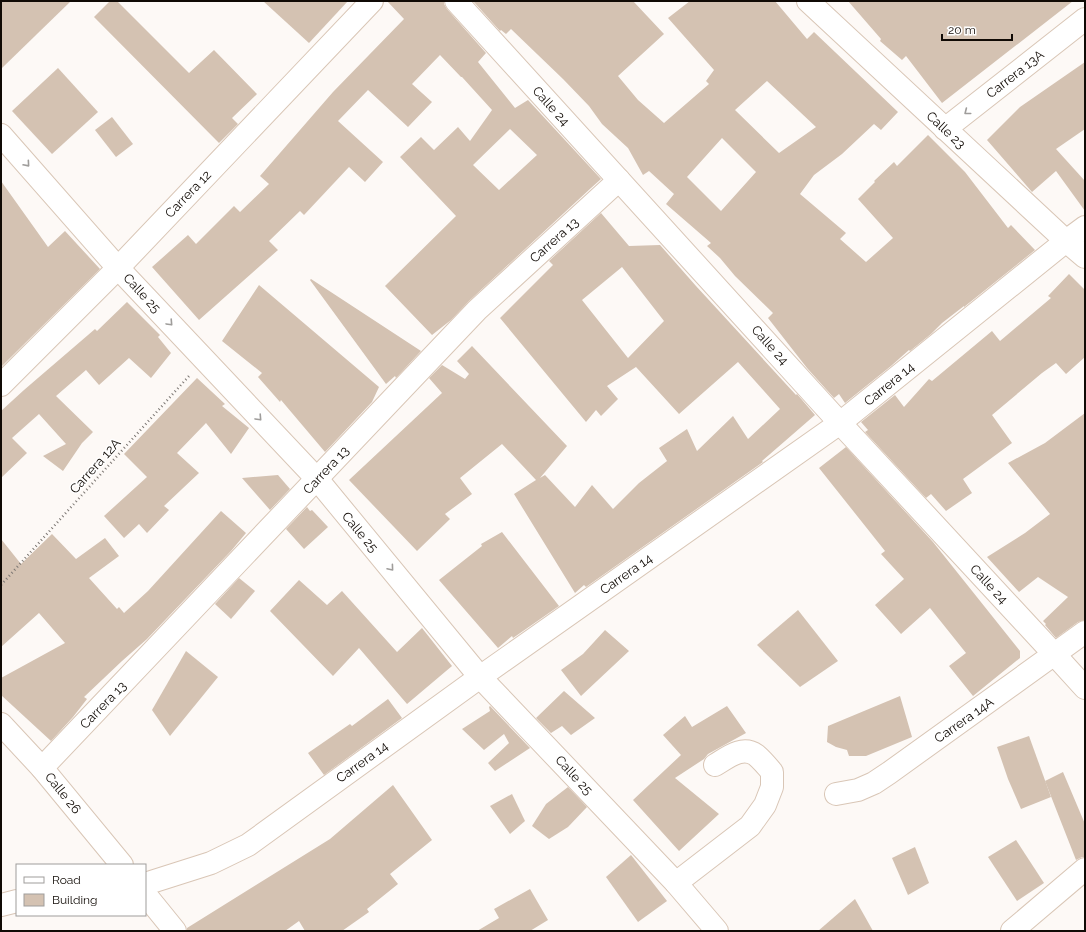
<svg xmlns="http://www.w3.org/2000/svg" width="1086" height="932" font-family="Raleway,sans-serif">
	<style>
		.building { fill: #d4c2b2; fill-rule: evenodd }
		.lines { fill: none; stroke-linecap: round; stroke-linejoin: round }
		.street-casing { stroke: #d9c6b6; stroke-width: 24 }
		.path { stroke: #7b7672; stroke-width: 2.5; stroke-dasharray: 1 3; stroke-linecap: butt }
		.street { stroke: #fff; stroke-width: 22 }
		.oneway { stroke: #9f9d9b }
		.labels { text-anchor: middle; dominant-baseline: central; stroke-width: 3; stroke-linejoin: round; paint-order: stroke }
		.street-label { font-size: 13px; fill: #100a05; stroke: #fff }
	</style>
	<rect width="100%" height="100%" fill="#fdf9f6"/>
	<g class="building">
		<path d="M1,1H71L1,69Z"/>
		<path d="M110,1H117L189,73L214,50L257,94L232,118L238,124L219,143L94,17Z"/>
		<path d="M263,1H348L309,43Z"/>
		<path d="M387,1H444V4L447,9L486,53L478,62L515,108L528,100L601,179L591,188L469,301L451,320L432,335L385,286L456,216L400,157L421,137L434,150L458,127L470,141L492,110L462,77H461L440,55L412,84L432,102L408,127L368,90L338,121L383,162L365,182L349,167L304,215L300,211L269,241L278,250L199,320L152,267L188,235L196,244L234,206L240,212L269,184L260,176L333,92L404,19ZM510,129L537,155L499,190L473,165Z"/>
		<path d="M473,1H633L664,34L618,76L638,100L664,123L709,84L706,81L714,70L668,18L690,1H775L807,39L814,32L898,112L881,130L874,124L842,154L814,175L800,194L846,233L840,239L866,262L893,238L858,199L875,182L874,181L894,162L897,166L928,135L965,172L1008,228L1011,225L1035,250L964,307V306L942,323L931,334L910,351L909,350L891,366L845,403L839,394L834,398L807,368L768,318L773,313L735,276L720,258L707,246L711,243L666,204L674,194L649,171L643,175L628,148L602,124L589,106L563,79L511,29L506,34L501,30L500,31ZM767,81L816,127L779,153L735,110ZM722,138L756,172L721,211L687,177Z"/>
		<path d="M848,1H1073L942,103L906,56L902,60L880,41L881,39Z"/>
		<path d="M1085,62V129L1056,149L1085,181V211L1056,171L1032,192L987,140L1020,107Z"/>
		<path d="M58,68L98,112L52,154L12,111Z"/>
		<path d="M112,117L133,144L116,157L95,130Z"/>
		<path d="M1,181L48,247L65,231L100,269L1,367Z"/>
		<path d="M601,213L629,246L660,245L696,286L796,395L797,394L815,415L762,461L763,462L586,587L584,585L575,593L514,494L536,480L502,444L460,478L472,494L445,514L450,519L417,551L349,480L442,393L429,378L442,365L465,379L469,374L457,361L472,346L567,446L540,478L545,475L575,507L592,485L613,509L639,483L667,461L659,448L687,429L697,451L733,416L748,439L780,409L738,362L679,414L636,367L607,386L618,399L601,416L596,410L586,422L500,318L553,265L549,261ZM622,267L664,321L628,358L582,300Z"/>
		<path d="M1069,274L1085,290V357L1066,374L1056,363L1042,373L992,415L1012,443L963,479L972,493L946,511L931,494L926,498L865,432L868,430L861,422L895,395L904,407L929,379L932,381L992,331L1000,341L1051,298L1048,296Z"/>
		<path d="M311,279L421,351L396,378L395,376L386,384L310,280Z"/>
		<path d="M259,285L379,387L372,402L325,452L281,400L280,402L258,377L262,373L222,341Z"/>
		<path d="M127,302L160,335L158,337L171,353L151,378L129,358L99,385L86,370L56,396L93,432L82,443L63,471L43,456L66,444L39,414L12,438L27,453L1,478V411L24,390L95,329L97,331Z"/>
		<path d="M197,378L225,404L222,406L249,428L231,454L206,423L177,453L199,473L164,506L169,510L147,533L139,524L124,538L104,516L147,477L124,454Z"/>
		<path d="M1085,413V620L1078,622L1056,638L1045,625L1046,624L1043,621L1068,597L1038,577L1019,592L987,557L1025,533L1050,514L1008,463L1045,443Z"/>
		<path d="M846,447L933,542L1020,651V658L973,696L949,666L966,653L930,608L901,634L875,605L904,579L881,554L885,551L819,468Z"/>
		<path d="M278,475L290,489L270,510L242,478Z"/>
		<path d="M307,507L310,511L312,510L328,527L304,549L286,529Z"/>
		<path d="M221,511L246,533L231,551L147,639L122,661L84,697L87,699L73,717L51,741L1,695V678L65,643L39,613L1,647V539L21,564L52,534L76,559L105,538L119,556L89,578L117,609L119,607L124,613L148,591Z"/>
		<path d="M502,532L559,606L513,638L512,636L498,648L439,580L482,546L481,544Z"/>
		<path d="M239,578L255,591L231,619L215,604Z"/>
		<path d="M299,580L327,605L342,591L397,652L422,628L452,666L407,704L359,648L333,676L270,611Z"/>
		<path d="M798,610L838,661L800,687L757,645Z"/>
		<path d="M605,630L629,651L581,696L561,670L583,654Z"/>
		<path d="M186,651L218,677L170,736L152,710Z"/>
		<path d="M564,691L595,718L571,735L562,726L551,733L536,718Z"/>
		<path d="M900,696L912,737L866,756H849L847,750L836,747L827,742L828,726Z"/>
		<path d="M388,699L402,718L324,775L308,753L350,724L352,726Z"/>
		<path d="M490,706L530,748L495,771L488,763L509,743L504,734L484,750L462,729L490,711L489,707Z"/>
		<path d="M727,706L746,733L708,754L704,759L675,778L719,814L679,851L633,800L681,755L663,735L685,716L692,727Z"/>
		<path d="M1029,736L1051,797L1021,809L1008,779L997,747Z"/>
		<path d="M1063,772L1085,824V857H1082L1076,860L1045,781Z"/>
		<path d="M393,785L432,840L390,874L398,884L367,909L369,912L342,931H305L299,921L285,931H187V928L330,839Z"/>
		<path d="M568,787L587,807L568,827L549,839L532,826L546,804Z"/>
		<path d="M512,794L525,821L510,834L490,806Z"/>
		<path d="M1016,840L1044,883L1017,901L988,857Z"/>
		<path d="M915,847L929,883L908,895L892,858Z"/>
		<path d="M631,855L667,901L638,922L606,877Z"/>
		<path d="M530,889L548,920L530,931H477L499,918L494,909Z"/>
		<path d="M855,899L873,931H818Z"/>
	</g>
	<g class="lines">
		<g class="street-casing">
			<g id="street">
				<path d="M456,1L840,423L1055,655L1085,688"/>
				<path d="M808,1L1066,241L1085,257"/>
				<path d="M945,129L1085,19"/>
				<path d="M1,135L118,268L317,479L480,677L676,883L717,931"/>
				<path d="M1,385L118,268L372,1"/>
				<path d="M1,724L42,768L122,865"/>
				<path d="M42,768L477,310L619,180"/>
				<path d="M836,794L858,790L874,783L889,773L1085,632"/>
				<path d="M676,883L750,826L765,805L772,787V772C767,766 762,760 756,755C742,745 727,758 715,765"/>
				<path d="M145,884L211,863L248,845L480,677L840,423L1066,241L1085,227"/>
				<path d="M145,894L175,931"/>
				<path d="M1,905L17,901"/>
				<path d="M1012,931L1085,869"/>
			</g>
		</g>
		<path class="path" d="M1,585L189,376"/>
		<use href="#street" class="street"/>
	</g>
	<defs><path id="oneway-chevron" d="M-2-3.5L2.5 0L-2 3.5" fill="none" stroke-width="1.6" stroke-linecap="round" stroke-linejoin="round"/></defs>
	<g class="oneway">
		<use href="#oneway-chevron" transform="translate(967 112) rotate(142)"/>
		<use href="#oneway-chevron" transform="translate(27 164) rotate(49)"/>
		<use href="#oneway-chevron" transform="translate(170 323) rotate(47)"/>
		<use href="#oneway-chevron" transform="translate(259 418) rotate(47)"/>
		<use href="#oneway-chevron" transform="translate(391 568) rotate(50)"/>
	</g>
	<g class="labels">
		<g class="street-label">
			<text transform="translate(1015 74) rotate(-38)">Carrera 13A</text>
			<text transform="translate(551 106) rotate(48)">Calle 24</text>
			<text transform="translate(946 130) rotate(43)">Calle 23</text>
			<text transform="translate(188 194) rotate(-46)">Carrera 12</text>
			<text transform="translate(554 240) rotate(-42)">Carrera 13</text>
			<text transform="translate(142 293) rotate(47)">Calle 25</text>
			<text transform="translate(770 345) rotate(48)">Calle 24</text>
			<text transform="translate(889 384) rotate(-39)">Carrera 14</text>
			<text transform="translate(95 466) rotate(-48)">Carrera 12A</text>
			<text transform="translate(326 470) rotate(-47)">Carrera 13</text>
			<text transform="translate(360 532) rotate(50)">Calle 25</text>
			<text transform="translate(626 574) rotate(-35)">Carrera 14</text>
			<text transform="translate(989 584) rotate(47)">Calle 24</text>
			<text transform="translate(103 705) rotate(-46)">Carrera 13</text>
			<text transform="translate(964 720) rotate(-35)">Carrera 14A</text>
			<text transform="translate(362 762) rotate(-36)">Carrera 14</text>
			<text transform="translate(574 775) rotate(47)">Calle 25</text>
			<text transform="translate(63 793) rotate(51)">Calle 26</text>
		</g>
	</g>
	<rect width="1086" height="932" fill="none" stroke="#100a05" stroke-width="4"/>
	<rect x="16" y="864" width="130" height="52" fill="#ffffff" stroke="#9f9d9b"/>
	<rect x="24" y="877" width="20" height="6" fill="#ffffff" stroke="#9f9d9b"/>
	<text x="52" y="884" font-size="12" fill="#100a05">Road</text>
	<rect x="24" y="894" width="20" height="12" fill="#d4c2b2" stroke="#9f9d9b"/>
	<text x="52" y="904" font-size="12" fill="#100a05">Building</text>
	<path d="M942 34v6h70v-6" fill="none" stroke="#100a05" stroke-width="2"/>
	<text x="948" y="34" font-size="12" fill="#100a05" stroke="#ffffff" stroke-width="3" paint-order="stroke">20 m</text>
</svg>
